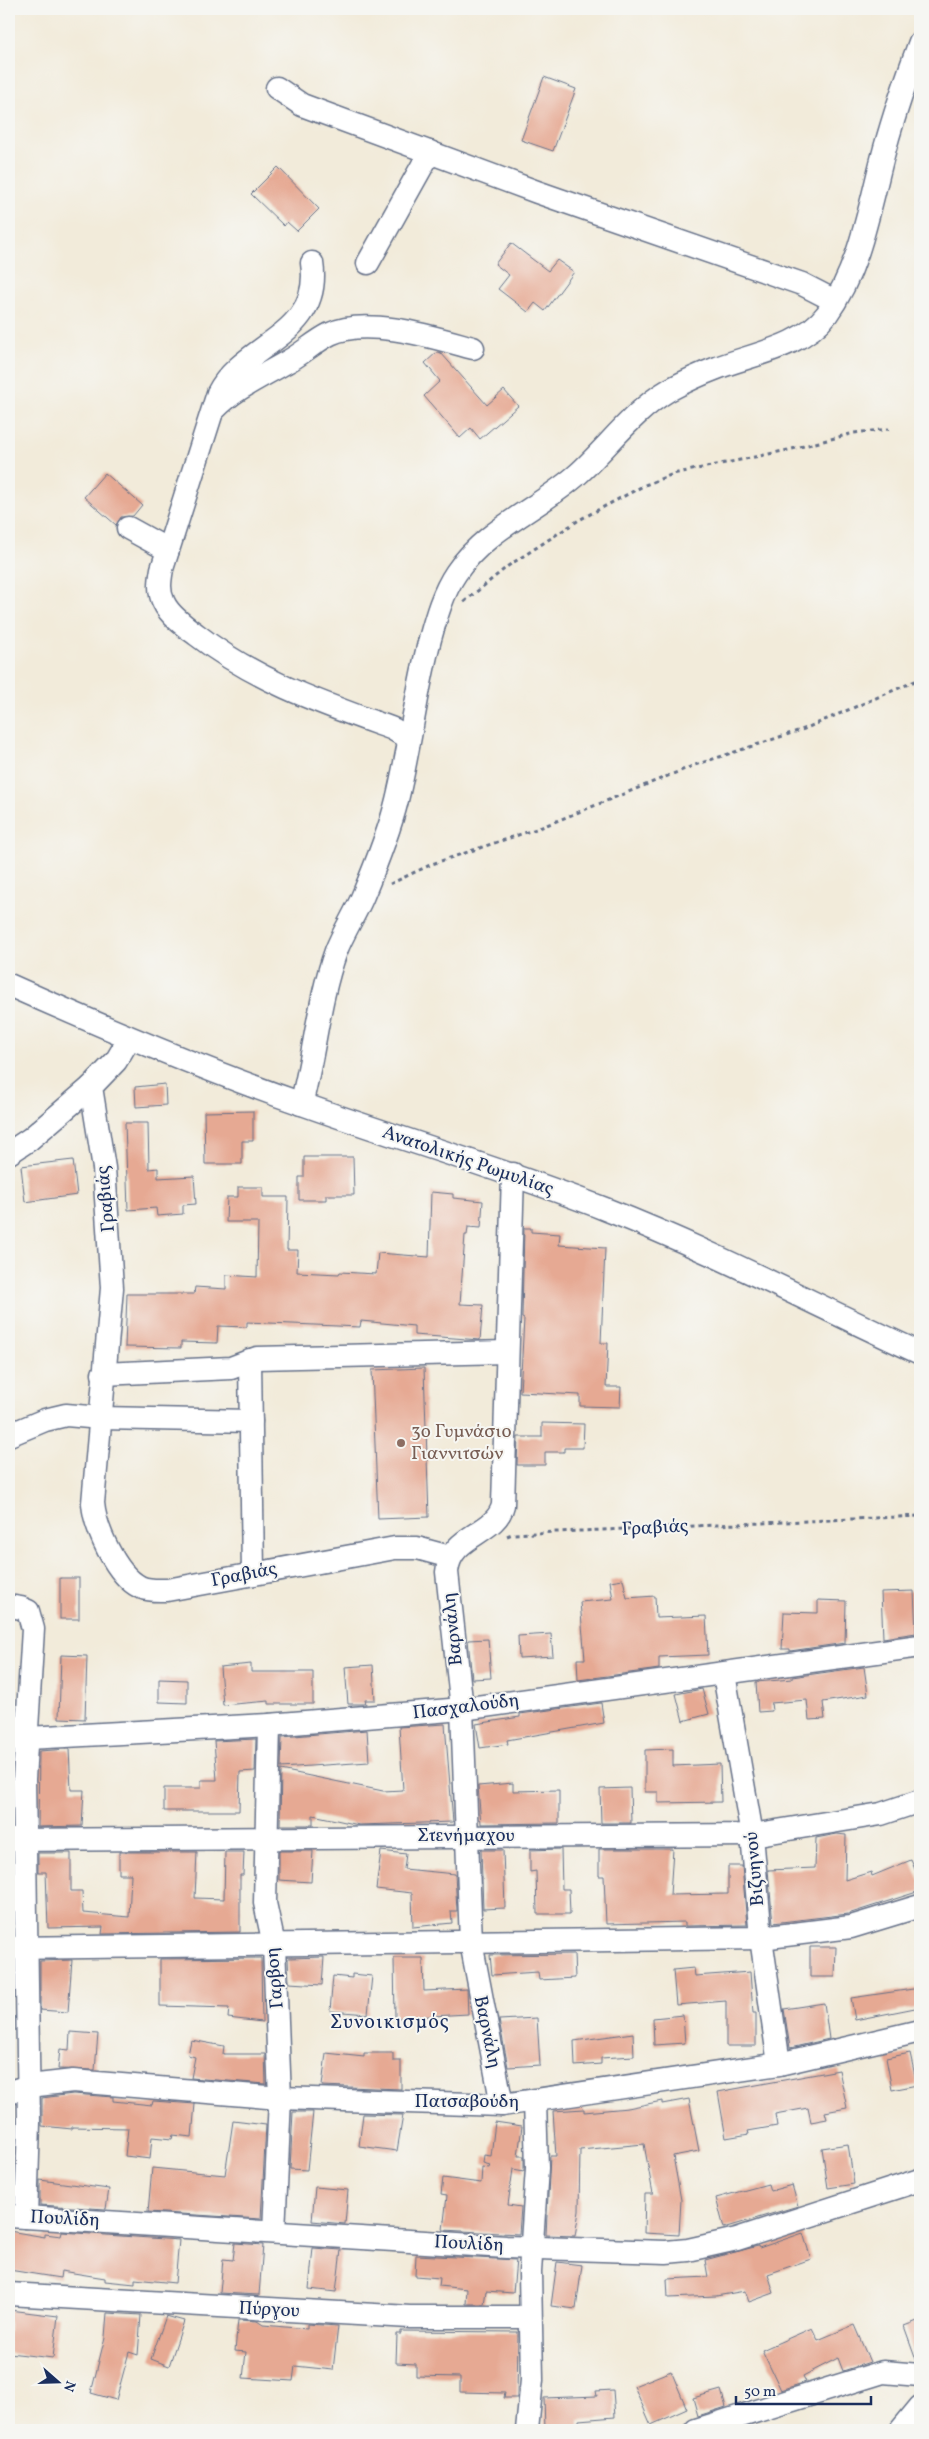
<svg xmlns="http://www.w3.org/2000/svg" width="929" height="2439" font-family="Vollkorn,serif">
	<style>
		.building { fill: #e6a993 }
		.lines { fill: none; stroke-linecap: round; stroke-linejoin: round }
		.minor-casing { stroke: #667189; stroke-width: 25 }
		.path { stroke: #667189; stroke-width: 3; stroke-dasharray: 4 4; stroke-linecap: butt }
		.minor { stroke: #fff; stroke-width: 22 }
		.education-dot { fill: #8d6e63; stroke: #f6f6f2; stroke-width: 2 }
		.labels { text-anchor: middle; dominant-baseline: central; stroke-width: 4; stroke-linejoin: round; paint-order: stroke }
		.street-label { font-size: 19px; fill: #1b2f5e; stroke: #f6f6f2 }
		.education-label { font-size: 19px; fill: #785e54; stroke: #f6f6f2; text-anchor: start }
		.neighbourhood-label { font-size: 20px; letter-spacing: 1px; fill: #1b2f5e; stroke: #f6f6f2 }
	</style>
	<rect width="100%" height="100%" fill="#f6f6f2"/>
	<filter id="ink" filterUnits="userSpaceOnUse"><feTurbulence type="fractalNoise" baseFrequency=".02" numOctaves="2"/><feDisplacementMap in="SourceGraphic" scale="10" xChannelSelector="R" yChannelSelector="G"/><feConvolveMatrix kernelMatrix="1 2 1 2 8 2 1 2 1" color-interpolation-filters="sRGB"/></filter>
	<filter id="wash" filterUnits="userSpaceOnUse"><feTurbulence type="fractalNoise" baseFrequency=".0096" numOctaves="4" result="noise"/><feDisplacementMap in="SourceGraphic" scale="20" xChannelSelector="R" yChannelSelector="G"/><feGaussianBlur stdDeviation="1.12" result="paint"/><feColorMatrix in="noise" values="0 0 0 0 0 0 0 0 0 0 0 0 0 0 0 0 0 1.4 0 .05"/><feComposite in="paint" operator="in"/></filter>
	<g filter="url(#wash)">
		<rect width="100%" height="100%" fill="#f2ebda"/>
		<g id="blocks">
			<g class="building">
				<path d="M544,77L576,89L553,151L521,140Z"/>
				<path d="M278,167L319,209L297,231L287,222L284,226L251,194Z"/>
				<path d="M511,243L548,271L557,260L574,272L545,311L535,303L528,312L498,289L509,275L495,264Z"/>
				<path d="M437,352L441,353L487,405L504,390L518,406L480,439L471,428L460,438L424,396L440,381L425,363Z"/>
				<path d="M105,473L142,505L133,516L121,517L116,525L84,497Z"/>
				<path d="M165,1084L166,1105L136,1107L135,1087Z"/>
				<path d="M253,1111V1141H242V1164H205L204,1112Z"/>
				<path d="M125,1123H148L149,1169L158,1168V1178L194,1176L196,1204L183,1205V1214L157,1216L156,1208L128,1210Z"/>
				<path d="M304,1157H353L354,1195H326V1200H299V1177H304Z"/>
				<path d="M73,1160L77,1195L25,1202L21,1166Z"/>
				<path d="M238,1187H263V1197H288L287,1250H298L297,1272L339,1274L340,1272L376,1274L378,1253L429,1257L431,1192L453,1194V1198L483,1201L481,1228L468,1227L467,1235H465L460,1304L483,1305L480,1340L414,1335V1326L361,1321L360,1327L247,1322V1327L218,1326L217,1343L181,1342V1348L125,1347L127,1294H194L195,1287L226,1289V1275L257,1277L258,1222H226L227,1197H238Z"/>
				<path d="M524,1228H531V1232L560,1234L559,1245L605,1248L601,1343H608L606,1387H621L620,1407L580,1406V1395L520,1392L524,1319L522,1318Z"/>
				<path d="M424,1368L429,1517L378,1519L372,1370Z"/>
				<path d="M542,1423L584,1424L583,1448H564V1452H545V1465H517L518,1437H542Z"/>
				<rect x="60" y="1578" width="19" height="41"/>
				<path d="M623,1579L627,1598L655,1596L656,1618L706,1616L708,1655L659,1657V1669L578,1680L577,1659H585L580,1602L613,1599L610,1581Z"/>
				<path d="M914,1591L916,1633L883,1638L881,1592Z"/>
				<path d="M818,1600L846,1601L845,1643L790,1651V1649H782L784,1612L818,1613Z"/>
				<path d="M551,1634L553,1656L519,1658L518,1636Z"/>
				<path d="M488,1639L491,1678L472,1679L468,1640Z"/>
				<path d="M61,1655L87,1656L85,1719L59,1718Z"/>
				<path d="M251,1664V1672H313V1704H269V1701L223,1705L220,1667Z"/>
				<path d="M373,1665L375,1700H365L366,1704H348L345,1667Z"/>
				<path d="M864,1667L868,1695L823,1702L825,1719L809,1720L807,1700L771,1703L772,1711L758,1712L756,1682L792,1679V1677Z"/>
				<path d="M159,1679L187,1680V1703L159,1702Z"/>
				<path d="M702,1689L709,1714L683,1721L676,1694Z"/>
				<path d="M601,1703L604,1723L507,1740L508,1744L480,1748L476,1724L520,1717V1714Z"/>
				<path d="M445,1724L453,1822L359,1825L313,1815V1825H280L281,1770L383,1791L403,1790L399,1727Z"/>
				<path d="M367,1730L369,1762L281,1768L282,1737Z"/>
				<path d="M256,1739L255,1771L240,1772L239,1811H164V1788H201V1780H217L214,1741Z"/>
				<path d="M69,1749L71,1790H84L82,1826L38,1827L39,1751Z"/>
				<path d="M673,1749V1766L720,1764L721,1802L658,1803V1792H645V1750Z"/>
				<rect x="9" y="1752" width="3" height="75"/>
				<path d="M513,1783V1791L559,1790V1823L481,1824L478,1786Z"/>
				<path d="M630,1788L631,1823H601L600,1789Z"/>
				<path d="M837,1834L846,1835L845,1880L871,1872L872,1876L911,1860L920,1881V1891L848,1914L773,1923L768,1870L815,1868L816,1838Z"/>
				<path d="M561,1849L562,1889H569L570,1914H537L536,1871L530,1872V1850Z"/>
				<path d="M599,1849H673L670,1895L728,1894V1866H742L747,1925L685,1926V1922L606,1924L604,1876H599Z"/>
				<path d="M481,1850H503L505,1908L483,1909Z"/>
				<path d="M279,1851H313L311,1882L279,1880Z"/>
				<path d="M381,1851L406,1854L404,1869L455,1874L457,1911H451L452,1923L413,1927L412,1893L376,1889Z"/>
				<path d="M119,1852H197L195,1898L224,1899L225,1852H244L243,1875H240V1932L102,1934L103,1927L48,1928L46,1872H38V1853H71V1891H82L83,1913L129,1917L131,1874H119Z"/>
				<path d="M810,1947H836L835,1977H810Z"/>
				<path d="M574,1954L575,1978L539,1980L538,1972L492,1975L490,1955Z"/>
				<path d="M324,1957L322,1985L289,1983L288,1958Z"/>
				<path d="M261,1958L262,2022L228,2018L229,2008L160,2006V1959Z"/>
				<path d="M394,1958H423L424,1991L467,1989L468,2014L395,2018Z"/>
				<path d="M72,1960L68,2012L40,2010V1961Z"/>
				<path d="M694,1968L695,1976L750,1972L753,2013H756V2046H726V2001L676,2005L673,1970Z"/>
				<path d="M352,1974L372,1976L368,2014L330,2011L333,1976L352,1978Z"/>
				<path d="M920,1988V2007L855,2020L851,1998Z"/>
				<path d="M824,2003L829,2039L790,2048L784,2009Z"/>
				<path d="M683,2015L685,2043L654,2045L653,2018Z"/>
				<path d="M537,2018L540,2065L508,2067L499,2020Z"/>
				<path d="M70,2032L98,2034L95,2070L58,2069L60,2049L69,2050Z"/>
				<path d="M633,2033L634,2056L601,2058V2064L575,2066L574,2041Z"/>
				<path d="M191,2040L224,2046L223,2054H265L266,2084L191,2078L195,2057L188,2055Z"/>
				<path d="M326,2053L364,2057V2053H393V2061H401V2089L322,2086Z"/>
				<path d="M910,2053L917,2085L892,2090L886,2058Z"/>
				<path d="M839,2070L847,2108L825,2112L827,2119L811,2122L808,2108L775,2114L777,2126L748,2131L749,2134L726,2138L718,2092Z"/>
				<path d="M73,2094L113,2097V2101L152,2105L153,2101L195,2104L192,2137L173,2135L172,2139L152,2137L150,2159L125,2156L128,2128L72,2127V2129L42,2126V2098Z"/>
				<path d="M689,2099L699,2151L673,2156L681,2200L679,2235L644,2233L645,2194H653L644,2144L580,2150L579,2211L575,2236L546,2235L550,2156H556L553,2111L584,2109V2112L628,2108L662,2101V2104Z"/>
				<path d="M293,2112H313L307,2170L290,2169Z"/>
				<path d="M363,2114L403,2115L397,2151L359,2146Z"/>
				<path d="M233,2121L266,2125L261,2219L148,2212L152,2168L225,2175Z"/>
				<path d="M495,2122L522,2126L518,2156H524V2171L513,2169L508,2205L521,2207L519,2234L443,2230L447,2196L441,2195L443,2178L481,2183L482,2167L489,2168L490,2165L483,2163L484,2155L491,2156Z"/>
				<path d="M848,2144L854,2184L828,2188L822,2148Z"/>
				<path d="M9,2176H14L13,2202H9Z"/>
				<path d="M40,2180L109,2189L106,2209L40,2205Z"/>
				<path d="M768,2184L770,2191L792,2185L798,2206L724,2228L716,2198Z"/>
				<path d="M315,2187L348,2190L345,2224L312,2221Z"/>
				<path d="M9,2231L45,2237V2234L61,2236L62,2232L179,2240L175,2283L135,2279V2284L105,2281V2278L61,2271L60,2278L9,2270Z"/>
				<path d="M803,2233L811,2259L768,2274L774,2293L749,2302L745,2291L716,2296L668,2298L667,2279L708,2277L705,2260L758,2246L759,2248Z"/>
				<path d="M235,2243L263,2245L259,2295L220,2293L223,2259L233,2260Z"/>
				<path d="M313,2248L341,2250L336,2292L309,2289Z"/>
				<path d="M416,2255L516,2260L513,2293L486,2291L484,2304H466L467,2289L439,2286L440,2278L415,2276Z"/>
				<path d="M557,2262L582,2265L576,2309L551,2306Z"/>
				<path d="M9,2310L58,2316L53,2358L9,2353Z"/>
				<path d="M107,2313L141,2315L138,2355L129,2352L116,2400L91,2393L105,2337Z"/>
				<path d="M166,2316L184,2321L169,2366L151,2359Z"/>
				<path d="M238,2320L257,2321L263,2325L307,2329V2324L338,2326L333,2370L295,2366L293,2381L243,2378L246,2352L235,2351Z"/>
				<path d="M920,2320V2362H917L904,2326Z"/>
				<path d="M854,2325L870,2362L843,2371L838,2358L803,2376L806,2382L781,2390L762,2350L812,2328L818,2340Z"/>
				<path d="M401,2331L518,2332L517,2398H504L505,2393L460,2392V2377L416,2376V2364L396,2363L397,2334H401Z"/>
				<path d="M671,2371L687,2409L651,2425L634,2386Z"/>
				<path d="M613,2390L615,2417L579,2420V2430H545L544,2398L597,2396L596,2391Z"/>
				<path d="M721,2390L726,2407L698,2416L693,2398Z"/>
			</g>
		</g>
	</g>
	<g filter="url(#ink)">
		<use href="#blocks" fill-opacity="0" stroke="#667189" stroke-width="1"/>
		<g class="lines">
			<g class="minor-casing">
				<g id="minor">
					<path d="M277,88L302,105L537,192L802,284L835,301"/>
					<path d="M312,263C323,336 243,343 218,393L162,569C160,580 158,592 164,603C170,616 186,627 197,635C256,681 324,704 393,729L408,738"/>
					<path d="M368,263L430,152"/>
					<path d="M215,409C234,389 261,377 285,363C301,355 314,342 330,334C366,316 436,338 473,348"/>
					<path d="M128,528L168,550"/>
					<path d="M9,985C105,1028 202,1069 302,1104C403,1140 506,1170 605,1209C713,1251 815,1305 920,1353"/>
					<path d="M129,1039L116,1061L91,1087L104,1168L112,1288L93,1503C95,1528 116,1575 140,1587C149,1591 158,1590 167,1590L395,1548H417L450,1557"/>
					<path d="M301,1104C315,1053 318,1001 336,951C343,933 354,916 362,898C375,867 389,833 397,800C410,747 416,692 430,639C436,617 443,592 456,573C485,529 540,508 578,474C608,447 633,411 669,390C684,382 701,374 717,368C753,354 802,347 827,314C861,267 870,203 885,148C895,112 907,77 920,42"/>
					<path d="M9,1153L30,1139L91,1087"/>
					<path d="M250,1360L253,1574"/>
					<path d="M103,1374L231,1368L257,1358L507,1352"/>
					<path d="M9,1435L45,1420L66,1415L101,1418L251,1421"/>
					<path d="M9,1606L21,1608L28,1611L33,1629L24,1779L29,2123L26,2217"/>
					<path d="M724,1674L752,1835L761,1938L779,2064"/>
					<path d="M269,1725L265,1903L274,1945L280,2098L274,2232"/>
					<path d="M9,1739L269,1725L462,1709L920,1646"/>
					<path d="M9,1840L752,1835L881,1814L920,1801"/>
					<path d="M9,1948L761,1938L851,1927L920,1906"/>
					<path d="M9,2092L29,2086L73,2081L280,2098L502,2105L779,2064L920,2031"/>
					<path d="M502,2105L471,1942L462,1709L447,1572C450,1534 496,1535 503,1505L513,1174"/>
					<path d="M9,2216L506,2247L666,2252L688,2250L737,2239L920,2180"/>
					<path d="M9,2294L410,2317H530"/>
					<path d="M527,2430L532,2380L530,2272L537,2168L535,2101"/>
					<path d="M696,2430L883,2372L920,2375"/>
					<path d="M901,2430L920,2407"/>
				</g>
			</g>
			<g class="path">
				<path d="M464,602L508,566L579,520L645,485L673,474L788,450L854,433L889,429"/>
				<path d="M390,884L432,864L542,827L695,765L804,729L920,679"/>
				<path d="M507,1536L512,1534L920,1516"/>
			</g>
			<use href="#minor" class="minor"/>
		</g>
	</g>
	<circle class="education-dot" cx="401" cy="1443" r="5"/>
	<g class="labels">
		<g class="street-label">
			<text transform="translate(468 1161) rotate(19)">Ανατολικής Ρωμυλίας</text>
			<text transform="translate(106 1199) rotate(-95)">Γραβιάς</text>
			<text transform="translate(655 1528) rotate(-3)">Γραβιάς</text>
			<text transform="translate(244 1575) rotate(-11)">Γραβιάς</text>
			<text transform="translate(453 1629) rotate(-96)">Βαρνάλη</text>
			<text transform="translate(466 1707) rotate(-7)">Πασχαλούδη</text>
			<text x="466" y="1836">Στενήμαχου</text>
			<text transform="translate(755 1869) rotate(-95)">Βιζυηνού</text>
			<text transform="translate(275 1978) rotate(-95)">Γαρβοη</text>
			<text transform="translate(487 2032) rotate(78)">Βαρνάλη</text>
			<text x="467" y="2102">Πατσαβούδη</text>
			<text transform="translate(65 2219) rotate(3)">Πουλίδη</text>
			<text transform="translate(469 2244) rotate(3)">Πουλίδη</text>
			<text transform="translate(269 2310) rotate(3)">Πύργου</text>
		</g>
		<g class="education-label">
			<text x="411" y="1432">3ο Γυμνάσιο<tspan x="411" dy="22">Γιαννιτσών</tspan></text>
		</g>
		<g class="neighbourhood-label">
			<text x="390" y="2023">Συνοικισμός</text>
		</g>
	</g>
	<rect width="929" height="2439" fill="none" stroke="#f6f6f2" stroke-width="30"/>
	<g transform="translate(58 2382) rotate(110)" stroke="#f6f6f2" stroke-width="4" paint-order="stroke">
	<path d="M0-4L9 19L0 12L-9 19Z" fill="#1b2f5e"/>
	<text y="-8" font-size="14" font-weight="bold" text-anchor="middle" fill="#1b2f5e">N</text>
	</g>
	<path d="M736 2396v8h135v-8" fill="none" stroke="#1b2f5e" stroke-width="2.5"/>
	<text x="744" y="2396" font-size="15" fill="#1b2f5e" stroke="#f6f6f2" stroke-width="4" paint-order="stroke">50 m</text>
</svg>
